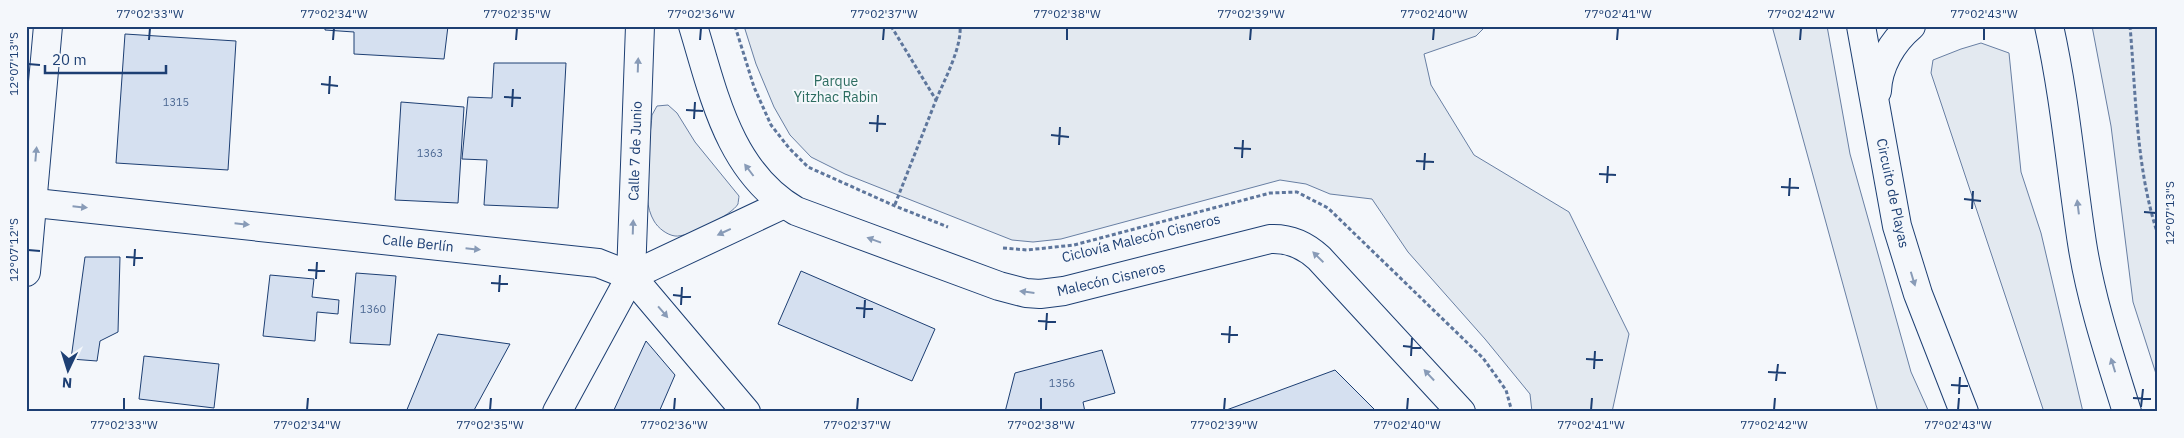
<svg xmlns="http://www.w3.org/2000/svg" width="2184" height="438" font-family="'IBM Plex Sans',sans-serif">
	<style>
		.green { fill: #e3e9f0; stroke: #687fa3 }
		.building { fill: #d5e0f0; stroke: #1d3f73 }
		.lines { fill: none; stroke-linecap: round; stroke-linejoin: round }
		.street-casing { stroke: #1d3f73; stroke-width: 30 }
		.secondary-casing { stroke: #1d3f73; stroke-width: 30 }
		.highway-casing { stroke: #1d3f73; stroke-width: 30 }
		.path { stroke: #5e769c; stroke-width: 3; stroke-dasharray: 4 2.5; stroke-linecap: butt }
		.street { stroke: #f4f7fb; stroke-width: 28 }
		.secondary { stroke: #f4f7fb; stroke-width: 28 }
		.highway { stroke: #f4f7fb; stroke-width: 28 }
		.oneway { fill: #889bb7 }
		.ticks { fill: none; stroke: #1d3f73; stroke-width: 2 }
		.labels { text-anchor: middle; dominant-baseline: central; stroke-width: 4; stroke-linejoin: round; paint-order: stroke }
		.number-label { font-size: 11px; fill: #4b6792 }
		.park-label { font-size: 14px; fill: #2c6c60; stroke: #f4f7fb }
		.street-label { font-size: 14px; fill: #1d3f73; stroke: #f4f7fb }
		.neatline { fill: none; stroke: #1d3f73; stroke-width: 2 }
		.ticks-label { font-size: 12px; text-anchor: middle; fill: #1d3f73 }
	</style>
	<rect width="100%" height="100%" fill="#f4f7fb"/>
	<g class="green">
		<path d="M744,26H1486L1476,36L1424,54L1431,85L1474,155L1569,212L1629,334L1612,412H1532L1530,394L1485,339L1408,252L1372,199L1330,194L1306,184L1280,180L1061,239L1033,242L1012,240L845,174L811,157L790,135L774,107L756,64Z"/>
		<path d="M1772,26H1827L1850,154L1911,372L1929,412H1878Z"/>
		<path d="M2092,26H2158V380L2133,302L2111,126Z"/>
		<path d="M1981,43L2009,53L2021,172L2041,233L2083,412H2044L1931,73L1933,60L1961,49Z"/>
		<path d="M668,105L677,113L695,142L739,196C739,197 738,203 738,204C732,215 687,238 675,236C667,235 658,228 654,221C639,196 650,144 652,115L657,106Z"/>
	</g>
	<g class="building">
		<path d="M325,26H448L444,59L354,54V32L325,30Z"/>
		<path d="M125,34L236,41L228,170L116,163Z"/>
		<path d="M494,63H566L558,208L484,205L487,160L462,159L468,97L492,98Z"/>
		<path d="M401,102L464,107L458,203L395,200Z"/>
		<path d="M85,257H120L118,332L100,341L97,361L71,359Z"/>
		<path d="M801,271L935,329L912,381L778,324Z"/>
		<path d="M356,273L396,276L390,345L350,343Z"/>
		<path d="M270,275L314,279L312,297L339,300L338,314L317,312L315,341L263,336Z"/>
		<path d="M438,334L510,344L473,412H406Z"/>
		<path d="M646,341L675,375L659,412H613Z"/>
		<path d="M1102,350L1115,393L1083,402L1085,412H1005L1015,373Z"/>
		<path d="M144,356L219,364L214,408L139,399Z"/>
		<path d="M1335,370L1377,412H1221Z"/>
	</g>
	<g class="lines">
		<g class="street-casing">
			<g id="street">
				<path d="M26,202L598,263L631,276L746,412"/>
				<path d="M26,272L48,26"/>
				<path d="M631,276L784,204"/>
				<path d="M557,412L631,276L640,26"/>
			</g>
		</g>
		<g class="secondary-casing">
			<path id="secondary" d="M693,26C714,95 729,172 796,211L999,286L1026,293L1040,294L1064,291L1270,239C1289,238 1305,245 1319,258L1461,412"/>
		</g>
		<g class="highway-casing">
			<g id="highway">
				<path d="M1861,26L1897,226L1918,294L1964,412"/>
				<path d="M2049,26C2065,98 2071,171 2082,243C2091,301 2110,357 2127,412"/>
				<path d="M1877,91C1878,66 1892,42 1911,26"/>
			</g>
		</g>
		<g class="path">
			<path d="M735,26L754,87L771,125L789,148L808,167L895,206L948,227"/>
			<path d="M891,26L936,100L894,207"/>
			<path d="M2130,26C2136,95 2136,169 2158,235"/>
			<path d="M936,100C944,81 962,47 960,26"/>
			<path d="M1003,248L1027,250L1074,245L1270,193L1297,192L1328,208L1483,358L1506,390L1512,412"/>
		</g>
		<use href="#street" class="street"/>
		<use href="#secondary" class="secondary"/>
		<use href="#highway" class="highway"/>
	</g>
	<defs><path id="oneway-solid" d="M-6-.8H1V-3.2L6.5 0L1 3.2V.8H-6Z" transform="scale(1.25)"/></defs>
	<g class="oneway">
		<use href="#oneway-solid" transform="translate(638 65) rotate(-88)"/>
		<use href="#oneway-solid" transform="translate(36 154) rotate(-85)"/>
		<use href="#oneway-solid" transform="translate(749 170) rotate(-127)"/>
		<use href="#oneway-solid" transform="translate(80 207) rotate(6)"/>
		<use href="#oneway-solid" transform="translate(2078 207) rotate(-97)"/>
		<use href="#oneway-solid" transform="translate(242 224) rotate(6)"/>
		<use href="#oneway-solid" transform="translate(633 227) rotate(-88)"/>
		<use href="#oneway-solid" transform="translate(724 232) rotate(155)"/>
		<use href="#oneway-solid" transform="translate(874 240) rotate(-160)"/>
		<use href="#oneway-solid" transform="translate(473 249) rotate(6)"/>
		<use href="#oneway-solid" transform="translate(1318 257) rotate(-136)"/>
		<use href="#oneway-solid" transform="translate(1913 279) rotate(73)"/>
		<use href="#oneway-solid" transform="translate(1027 292) rotate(-173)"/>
		<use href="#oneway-solid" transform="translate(663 312) rotate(49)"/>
		<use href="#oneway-solid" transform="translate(2113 365) rotate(-107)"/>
		<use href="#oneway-solid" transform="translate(1429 375) rotate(-133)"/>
	</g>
	<path class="ticks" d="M149,40L150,28M333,40L334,28M516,40L517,28M700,40L701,28M883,40L884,28M1067,40V28M1250,40L1251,28M1433,40L1434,28M1617,40L1618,28M1800,40L1801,28M1984,40V28M28,64L40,65M321,84L338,86M329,94L330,76M504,97L521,98M512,107L513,89M686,110L703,111M694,119L695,102M869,123L886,124M877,132L878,115M1051,135L1069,137M1059,145L1060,127M1234,148L1251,149M1242,158L1243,140M1416,161L1434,162M1424,170L1425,153M1599,174L1616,175M1607,183L1608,166M1781,187L1799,188M1789,196L1790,178M1964,199L1981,201M1972,209L1973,191M2144,212L2156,213M28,250L40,251M126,257L143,258M134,266L135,249M308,270L325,271M316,279L317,262M491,283L508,284M499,292L500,275M673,295L691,297M681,305L682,287M856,308L873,309M864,318L865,300M1038,321L1056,322M1046,330L1047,313M1221,334L1238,335M1229,343L1230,326M1403,346L1421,348M1411,356L1412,338M1586,359L1603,360M1594,369L1595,351M1768,372L1786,373M1776,381L1778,364M1951,385L1968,386M1959,394L1960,377M2133,398L2151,399M2141,407L2143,389M124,410V398M307,410L308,398M490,410L491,398M674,410L675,398M857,410L858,398M1041,410V398M1224,410L1225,398M1407,410L1408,398M1591,410L1592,398M1774,410L1775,398M1958,410L1959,398"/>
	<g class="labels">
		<g class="number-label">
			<text x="176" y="102">1315</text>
			<text x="430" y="153">1363</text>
			<text x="373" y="309">1360</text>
			<text x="1062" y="383">1356</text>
		</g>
		<g class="park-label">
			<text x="836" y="81">Parque<tspan x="836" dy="16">Yitzhac Rabin</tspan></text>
		</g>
		<g class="street-label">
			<text transform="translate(635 151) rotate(-88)">Calle 7 de Junio</text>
			<text transform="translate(1893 193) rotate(78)">Circuito de Playas</text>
			<text transform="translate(1141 238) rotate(-14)">Ciclovía Malecón Cisneros</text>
			<text transform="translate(418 243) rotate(6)">Calle Berlín</text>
			<text transform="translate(1111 279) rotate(-13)">Malecón Cisneros</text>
		</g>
	</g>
	<rect width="2184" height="438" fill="none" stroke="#f4f7fb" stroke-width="55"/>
	<g transform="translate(68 370) rotate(184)" stroke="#f4f7fb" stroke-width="4" paint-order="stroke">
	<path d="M0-4L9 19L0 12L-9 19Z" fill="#1d3f73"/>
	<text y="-8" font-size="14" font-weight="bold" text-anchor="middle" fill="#1d3f73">N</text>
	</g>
	<path d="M45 65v8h121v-8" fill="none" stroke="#1d3f73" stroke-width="2.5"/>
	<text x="52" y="65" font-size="15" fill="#1d3f73" stroke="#f4f7fb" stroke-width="4" paint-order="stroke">20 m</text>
	<rect x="28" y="28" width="2128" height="382" class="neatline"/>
	<g class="ticks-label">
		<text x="150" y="18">77°02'33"W</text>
		<text x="334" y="18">77°02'34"W</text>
		<text x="517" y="18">77°02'35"W</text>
		<text x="701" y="18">77°02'36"W</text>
		<text x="884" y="18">77°02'37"W</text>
		<text x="1067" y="18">77°02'38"W</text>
		<text x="1251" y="18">77°02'39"W</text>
		<text x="1434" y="18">77°02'40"W</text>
		<text x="1618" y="18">77°02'41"W</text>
		<text x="1801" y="18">77°02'42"W</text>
		<text x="1984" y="18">77°02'43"W</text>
		<text transform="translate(14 64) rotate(-90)" y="4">12°07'13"S</text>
		<text transform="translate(2170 213) rotate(-90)" y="4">12°07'13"S</text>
		<text transform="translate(14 250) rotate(-90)" y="4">12°07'12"S</text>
		<text x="124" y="429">77°02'33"W</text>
		<text x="307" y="429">77°02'34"W</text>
		<text x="490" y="429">77°02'35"W</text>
		<text x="674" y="429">77°02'36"W</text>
		<text x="857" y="429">77°02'37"W</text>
		<text x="1041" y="429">77°02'38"W</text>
		<text x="1224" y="429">77°02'39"W</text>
		<text x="1407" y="429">77°02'40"W</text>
		<text x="1591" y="429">77°02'41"W</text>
		<text x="1774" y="429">77°02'42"W</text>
		<text x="1958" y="429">77°02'43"W</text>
	</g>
</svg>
